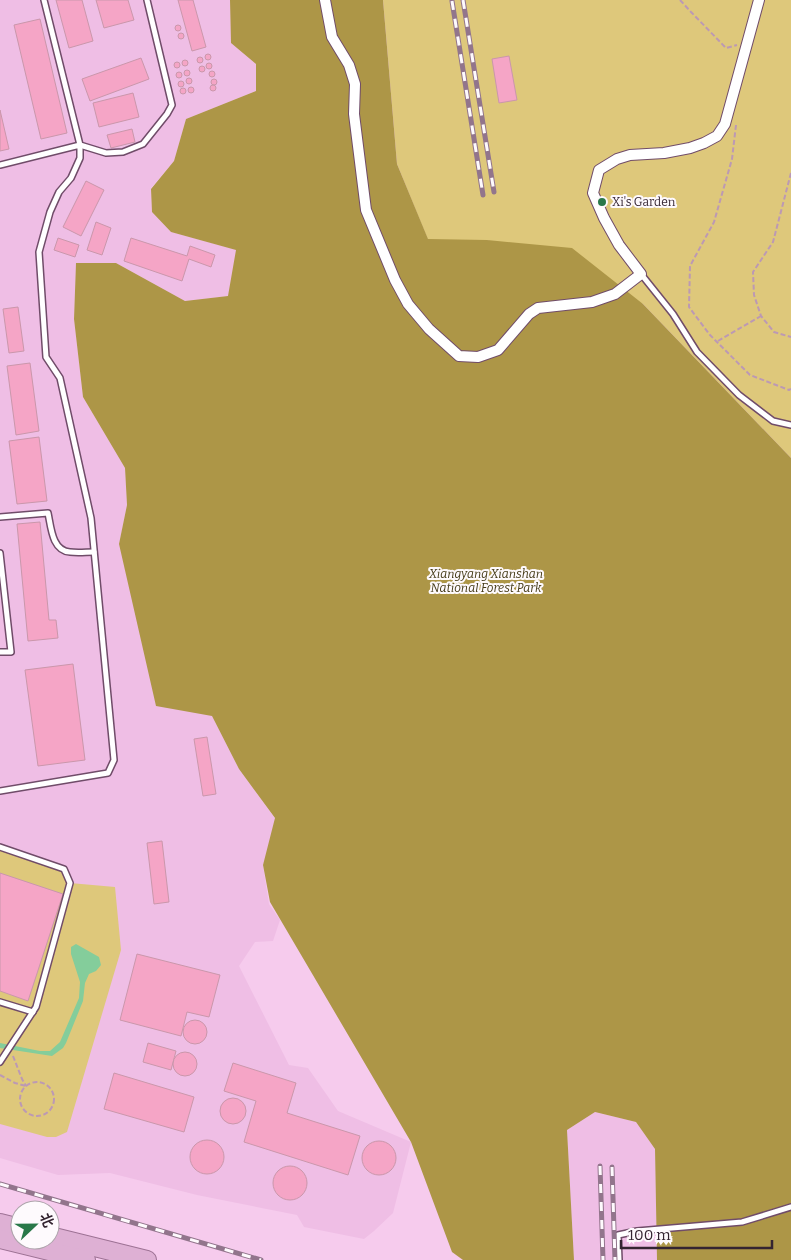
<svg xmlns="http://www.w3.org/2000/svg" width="791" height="1260" font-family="Bitter,'Noto Sans SC',serif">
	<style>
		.built { fill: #efbee5 }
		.green { fill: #dec87b }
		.forest { fill: #ad9647 }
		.water { fill: #84cd9b }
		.building { fill: #f5a5c6; stroke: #ca97ab }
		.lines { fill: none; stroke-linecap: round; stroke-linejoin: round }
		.service-casing { stroke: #704c69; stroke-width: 8 }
		.minor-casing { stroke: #704c69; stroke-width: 12 }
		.trunk-casing { stroke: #9d7294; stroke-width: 20 }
		.path { stroke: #bc99b4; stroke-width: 2; stroke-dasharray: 5 2.5; stroke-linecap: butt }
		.service { stroke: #fff; stroke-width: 5 }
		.minor { stroke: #fff; stroke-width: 10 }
		.trunk { stroke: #deb0d4; stroke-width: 18 }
		.rail-casing { stroke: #92758c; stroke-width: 5 }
		.rail { stroke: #fefafd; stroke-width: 3; stroke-dasharray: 9; stroke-linecap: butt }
		.poi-dot { fill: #297849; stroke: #fefafd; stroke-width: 2 }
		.labels { text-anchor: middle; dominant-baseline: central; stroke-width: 4; stroke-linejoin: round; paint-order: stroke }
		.poi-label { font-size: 12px; fill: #342431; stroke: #fefafd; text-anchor: start }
		.park-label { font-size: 12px; font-style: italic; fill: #443a17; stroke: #fefafd }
	</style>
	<rect width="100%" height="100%" fill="#f6cbed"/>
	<g class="built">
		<path d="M0,0H230L231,43L256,64V91L186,119L174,161L151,188L152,212L171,232L237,250L229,296L185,301L116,263H76L74,319L83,397L125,468L127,505L119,544L212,716L239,769L279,824L263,865L269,904L280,920L273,941L255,942L239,966L289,1065L308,1068L338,1111L411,1142L393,1213L374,1231L364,1239L304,1227L297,1215L197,1195L110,1173L58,1175L0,1158Z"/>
		<path d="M595,1112L636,1122L655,1149L657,1260H574L567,1130Z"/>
	</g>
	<g class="green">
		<path d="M383,0H791V458L643,304L487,240H428L397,164Z"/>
		<path d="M0,847L64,869L70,883L115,887L121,950L67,1132L56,1137H47L0,1124Z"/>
	</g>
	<path class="forest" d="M230,0H383L397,164L428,239L487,240L572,248L643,304L791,458V1260H657L655,1149L636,1122L595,1112L567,1130L574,1260H463L452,1252L411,1142L270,902L263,865L275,818L239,769L212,716L156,706L119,544L127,505L125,468L83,397L74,319L76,263H116L185,301L228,296L236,250L171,232L152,212L151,189L174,161L186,119L256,91V64L231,43Z"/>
	<path class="water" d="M76,944L99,957L101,965L96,971L89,974L85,983L83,1001L66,1043L63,1048L52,1056L0,1048V1043L40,1051H50L60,1042L79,998L80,982L71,954V947Z"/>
	<g class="building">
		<path d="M56,0H82L93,41L69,48Z"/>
		<path d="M96,0H128L134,20L104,28Z"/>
		<path d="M178,0H193L206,47L192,51Z"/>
		<path d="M40,19L67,133L41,139L14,25Z"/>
		<circle cx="178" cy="28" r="3"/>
		<circle cx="181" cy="36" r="3"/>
		<circle cx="208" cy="57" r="3"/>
		<path d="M509,56L517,100L499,103L492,59Z"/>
		<circle cx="200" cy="60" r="3"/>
		<path d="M141,58L149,79L90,101L82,79Z"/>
		<circle cx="185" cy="63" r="3"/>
		<circle cx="177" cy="65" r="3"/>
		<circle cx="209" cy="66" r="3"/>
		<circle cx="202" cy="69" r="3"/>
		<circle cx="187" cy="73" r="3"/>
		<circle cx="212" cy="74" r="3"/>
		<circle cx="179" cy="75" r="3"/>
		<circle cx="189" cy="81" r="3"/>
		<circle cx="214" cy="82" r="3"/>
		<circle cx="181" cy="84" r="3"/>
		<circle cx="213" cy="88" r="3"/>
		<circle cx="191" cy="90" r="3"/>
		<circle cx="183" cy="91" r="3"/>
		<path d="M133,93L139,117L99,127L93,103Z"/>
		<path d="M0,110L9,149L0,151Z"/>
		<path d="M132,129L135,142L111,148L107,135Z"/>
		<path d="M86,181L104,190L81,236L63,227Z"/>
		<path d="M96,222L111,228L102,255L87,250Z"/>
		<path d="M58,238L79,245L75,257L54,250Z"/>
		<path d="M131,238L187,256L190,246L215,255L211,267L189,259L182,281L124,261Z"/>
		<path d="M18,307L24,351L9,353L3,309Z"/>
		<path d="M30,363L39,431L16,435L7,366Z"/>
		<path d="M39,437L47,501L17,504L9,441Z"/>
		<path d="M40,522L49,620H56L58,638L28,641L17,524Z"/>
		<path d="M73,664L85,760L38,766L25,670Z"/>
		<path d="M207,737L216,794L203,796L194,739Z"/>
		<path d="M162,841L169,902L154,904L147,843Z"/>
		<path d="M0,873L63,894L28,1001L0,991Z"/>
		<path d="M137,954L220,975L209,1017L187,1012L181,1036L120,1020Z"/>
		<circle cx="195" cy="1032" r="12"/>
		<path d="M148,1043L176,1051L171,1070L143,1062Z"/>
		<circle cx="185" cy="1064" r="12"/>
		<path d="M233,1063L296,1083L287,1113L360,1136L348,1175L244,1142L256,1101L224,1091Z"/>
		<path d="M114,1073L194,1097L184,1132L104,1109Z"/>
		<circle cx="233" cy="1111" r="13"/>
		<circle cx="207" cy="1157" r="17"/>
		<circle cx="379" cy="1158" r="17"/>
		<circle cx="290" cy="1183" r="17"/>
	</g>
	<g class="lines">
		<g class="service-casing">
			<g id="service">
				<path d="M44,0L80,145L106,153L123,152L143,144L167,114L172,105L147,0"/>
				<path d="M0,165L80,145V158L71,178L59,192L50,212L39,252L46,357L60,378L91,518L114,760L108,773L0,791"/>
				<path d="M641,274L673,314L697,352L739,395L773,421L791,425"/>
				<path d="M0,517L48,513C51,527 52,551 70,552C78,553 86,552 94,552"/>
				<path d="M0,553L11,652H0"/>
				<path d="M0,847L64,869L70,883L36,1007L0,1062"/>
				<path d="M0,1002L33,1012"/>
				<path d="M619,1260L618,1235L637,1231L742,1222L791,1207"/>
			</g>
		</g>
		<g class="minor-casing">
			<path id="minor" d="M325,0L332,37L349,65L355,84L354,114L366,210L395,280L408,304L429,329L459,356L478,357L498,350L529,314L538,308L592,302L615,294L641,274L619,245L604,218L593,193L599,170L617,159L630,155L664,153L690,148L704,143L717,136L725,124L759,0"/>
		</g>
		<g class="trunk-casing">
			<g id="trunk">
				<path d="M0,1223L20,1228"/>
				<path d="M50,1236L147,1260"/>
				<path d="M0,1239L86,1260"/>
			</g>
		</g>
		<g class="path">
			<path d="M680,0L691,12L726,48L737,45"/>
			<path d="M736,125L732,159L714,222L690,266L689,307L710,335L750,375L789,390L791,389"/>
			<path d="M791,173L773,242L753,272L754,295L761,316L774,332L791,337"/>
			<path d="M718,341L761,316"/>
			<path d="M13,1056L22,1079L26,1086"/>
			<path d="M0,1075L15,1083L26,1086"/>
			<circle cx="37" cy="1099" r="17"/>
		</g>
		<use href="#service" class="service"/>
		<use href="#minor" class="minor"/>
		<use href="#trunk" class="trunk"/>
		<g class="rail-casing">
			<g id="rail">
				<path d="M463,0L494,192"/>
				<path d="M452,1L483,195"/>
				<path d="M600,1166L603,1260"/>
				<path d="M612,1167L615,1260"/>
				<path d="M0,1184L261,1260"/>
			</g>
		</g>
		<use href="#rail" class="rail"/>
	</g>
	<circle class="poi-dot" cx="602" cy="202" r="5"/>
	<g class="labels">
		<g class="poi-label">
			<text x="612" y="202">Xi's Garden</text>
		</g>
		<g class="park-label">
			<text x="486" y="574">Xiangyang Xianshan<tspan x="486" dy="14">National Forest Park</tspan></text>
		</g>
	</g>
	<g transform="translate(35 1225) rotate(68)"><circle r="24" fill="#fefafd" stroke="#ada4ab"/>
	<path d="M0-4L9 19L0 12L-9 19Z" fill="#297849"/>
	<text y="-8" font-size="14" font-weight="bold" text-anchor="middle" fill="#342431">北</text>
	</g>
	<path d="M621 1240v8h151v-8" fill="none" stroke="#342431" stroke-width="2.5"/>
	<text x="628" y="1240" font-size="15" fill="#342431" stroke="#fefafd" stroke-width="4" paint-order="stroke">100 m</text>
</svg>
